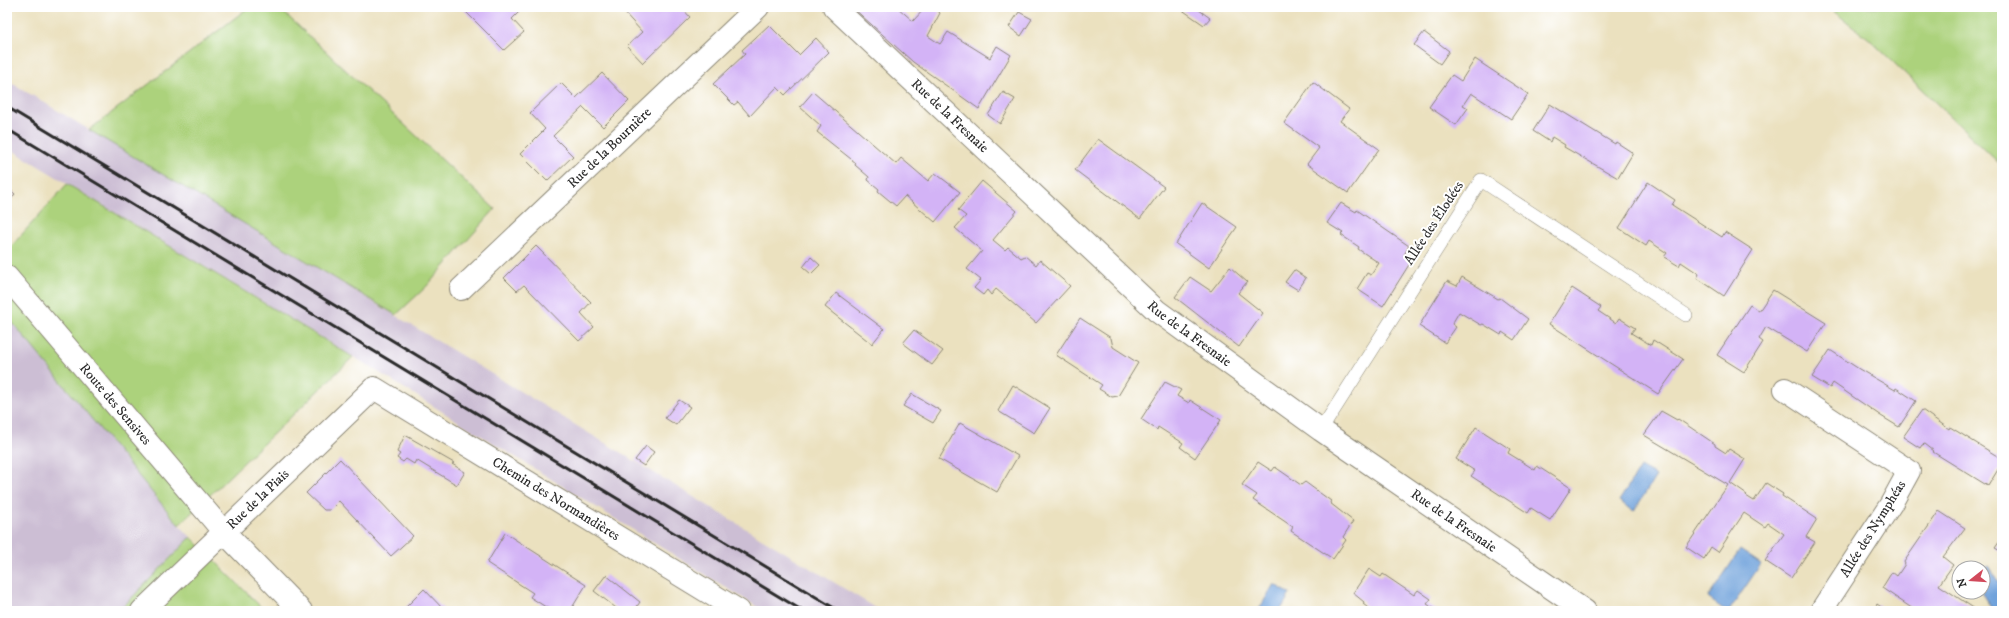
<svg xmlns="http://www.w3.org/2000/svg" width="2009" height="618" font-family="'IM FELL DW Pica',serif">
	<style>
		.industrial { fill: #ccbed4 }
		.green { fill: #acd27c; stroke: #6c7e54 }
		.water { fill: #6fa2db; stroke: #4d6683 }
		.building { fill: #d3b3f6 }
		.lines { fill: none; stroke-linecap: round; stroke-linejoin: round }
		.lane-casing { stroke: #8b8675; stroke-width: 14 }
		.street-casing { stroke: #8b8675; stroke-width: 24 }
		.lane { stroke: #fff; stroke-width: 13 }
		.street { stroke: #fff; stroke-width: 22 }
		.rail { stroke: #2b2b2b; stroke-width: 3 }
		.labels { text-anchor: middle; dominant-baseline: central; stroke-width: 4; stroke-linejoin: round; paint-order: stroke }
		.street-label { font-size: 14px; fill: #2b2b2b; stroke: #fff }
	</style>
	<rect width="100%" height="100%" fill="#fff"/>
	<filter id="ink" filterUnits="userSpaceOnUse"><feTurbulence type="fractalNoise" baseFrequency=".025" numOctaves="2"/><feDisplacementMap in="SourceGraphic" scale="8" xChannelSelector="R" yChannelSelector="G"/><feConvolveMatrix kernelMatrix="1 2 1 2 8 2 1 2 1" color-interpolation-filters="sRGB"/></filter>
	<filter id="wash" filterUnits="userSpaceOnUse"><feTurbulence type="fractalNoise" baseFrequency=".012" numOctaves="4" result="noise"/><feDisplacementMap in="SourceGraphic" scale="16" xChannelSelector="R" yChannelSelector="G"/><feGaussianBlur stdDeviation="0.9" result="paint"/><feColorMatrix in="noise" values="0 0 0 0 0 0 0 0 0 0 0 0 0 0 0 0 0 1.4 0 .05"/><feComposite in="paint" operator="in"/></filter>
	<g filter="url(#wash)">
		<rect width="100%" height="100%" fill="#ebe1bf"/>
		<g class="industrial">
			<path d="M7,80L426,334L881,611H764L341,349L7,147Z"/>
			<path d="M7,316L179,525L191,537L119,611H7Z"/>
		</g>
		<g class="green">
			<path d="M249,7H278L495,209L426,287L396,315L89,130Z"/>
			<path d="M1828,7H2002V166L1868,38Z"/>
			<path d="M67,184L353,357L179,525L7,316V251Z"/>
			<path d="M191,537L265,611H119Z"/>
		</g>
		<g class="water">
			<path d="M1640,467L1656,476L1634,511L1619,501Z"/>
			<path d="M1740,550L1761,564L1729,611H1726L1708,598Z"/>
			<path d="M1988,566L2002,587V611H1993L1981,592H1983V570Z"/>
			<path d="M1274,584L1290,594L1280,611H1258Z"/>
		</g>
		<g id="blocks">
			<g class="building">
				<path d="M461,7H524L512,19L524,32L504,50Z"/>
				<path d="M625,7H681L690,17L643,63L627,46L642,32L622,10Z"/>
				<path d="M852,7H897L913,21L926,7H934L940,13L928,36L940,44L948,32L990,58L997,46L1011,55L979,109L913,62Z"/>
				<path d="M1178,7H1195L1210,18L1204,25Z"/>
				<path d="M1019,12L1032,19L1021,36L1009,27Z"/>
				<path d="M769,25L799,55L816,38L829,52L785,95L777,87L750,116L738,102L734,105L713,84L745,54L742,50Z"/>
				<path d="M1424,32L1449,51L1440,64L1414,45Z"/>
				<path d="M1475,59L1528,94L1511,119L1471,93L1463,105L1468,108L1456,125L1429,107L1452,75L1461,81Z"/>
				<path d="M602,73L629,101L603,127L583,107L553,136L573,156L547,181L520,154L545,129L530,113L561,83L576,98Z"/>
				<path d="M1313,82L1349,109L1340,121L1379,149L1348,193L1307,164L1319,148L1284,123Z"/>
				<path d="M813,92L896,164L901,158L928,181L935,173L960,192L935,222L905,196L896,206L878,191L879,189L868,180L869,177L855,165L856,163L817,132L821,126L800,107Z"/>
				<path d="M1003,92L1015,99L1000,124L988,115Z"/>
				<path d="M1550,104L1615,144L1616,142L1633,153L1618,178L1564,147L1565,145L1552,137L1550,142L1533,131Z"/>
				<path d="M1098,139L1164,187L1140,219L1075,170Z"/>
				<path d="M982,181L1017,211L993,240L1005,250L1008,247L1021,258L1025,256L1036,265L1040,260L1070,286L1036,323L996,289L991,295L987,290L983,295L974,288L981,280L967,269L982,251L955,228L966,216L958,210Z"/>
				<path d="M1648,182L1675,200L1672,205L1722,237L1725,232L1753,250L1724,296L1697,278L1699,274L1681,262L1679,266L1664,257L1667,253L1649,241L1646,246L1619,228Z"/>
				<path d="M7,187L15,194L7,204Z"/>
				<path d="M1202,203L1237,227L1209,268L1176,244Z"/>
				<path d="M1341,203L1356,212L1357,210L1409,246L1404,255L1412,260L1383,306L1357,289L1367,273L1371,275L1379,263L1358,249L1359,247L1341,235L1343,233L1327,223Z"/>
				<path d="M536,246L591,302L581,313L594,327L579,341L524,285L517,291L504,278Z"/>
				<path d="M811,257L820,265L811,274L803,267Z"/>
				<path d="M1230,267L1247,282L1238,293L1263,313L1239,347L1175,297L1190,277L1211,291Z"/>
				<path d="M1294,270L1306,278L1298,290L1285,282Z"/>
				<path d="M1462,277L1498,299L1500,298L1528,319L1514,340L1502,332L1501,335L1483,324L1481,325L1459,312L1452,324L1456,327L1445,343L1419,326L1447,281L1457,286Z"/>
				<path d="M1572,288L1601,307L1598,311L1616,323L1619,318L1635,328L1631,333L1651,345L1653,340L1683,359L1658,394L1549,324Z"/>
				<path d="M1773,290L1826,323L1807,352L1766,327L1759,339L1763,342L1744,372L1717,355L1750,305L1759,311Z"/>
				<path d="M836,293L884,329L872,344L825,307Z"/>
				<path d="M1080,318L1111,338L1113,347L1138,363L1118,396L1112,397L1099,389L1102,385L1056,355Z"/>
				<path d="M914,330L943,351L932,365L903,343Z"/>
				<path d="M1830,350L1859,369L1895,390L1896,388L1916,401L1899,427L1881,416L1833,383L1830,388L1812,377Z"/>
				<path d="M1165,382L1181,390L1177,396L1189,403L1190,400L1221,420L1195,458L1180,447L1183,443L1158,427L1157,430L1141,419Z"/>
				<path d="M1013,385L1050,408L1034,433L998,411Z"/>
				<path d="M912,394L941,411L933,423L903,406Z"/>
				<path d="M679,400L690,407L676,425L665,418Z"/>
				<path d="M1922,410L1949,429L1950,427L2002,459V463L1988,486L1933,452L1934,451L1925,444L1922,445L1920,448L1903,437Z"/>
				<path d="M1661,411L1677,420L1678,419L1715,444V446L1726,453L1729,449L1745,459L1730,483L1747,495L1746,496L1754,501L1766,483L1783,494L1782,496L1817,519L1806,537L1815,542L1791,578L1765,561L1784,534L1768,523L1765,527L1744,513L1718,552L1711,547L1704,559L1686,547L1728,485L1644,435Z"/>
				<path d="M960,423L1018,456L997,492L939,459Z"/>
				<path d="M1476,427L1510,449L1508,453L1521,461L1535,470L1537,466L1571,488L1550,520L1531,508L1528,513L1471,476L1475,471L1456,459Z"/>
				<path d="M405,435L454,463L452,464L465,472L457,485L416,460L414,464L406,459L403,462L397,458L400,454L397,452Z"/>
				<path d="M646,446L654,452L644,466L635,460Z"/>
				<path d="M340,459L413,536L391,556L339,501L330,510H324L306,493Z"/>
				<path d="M1258,462L1272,471L1275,467L1301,485L1305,482L1331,501L1330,503L1353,521L1343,537L1346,540L1333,559L1291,531L1293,527L1253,500L1257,495L1242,485Z"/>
				<path d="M1939,511L1965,528L1943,557L1953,565L1939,585L1978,611H1916L1882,588L1892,572L1897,576L1905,564L1904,562Z"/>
				<path d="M505,533L586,585L570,611H552L530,597L533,593L487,563Z"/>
				<path d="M2002,538V552L1995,548Z"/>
				<path d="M1369,569L1381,577L1383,574L1414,595L1418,590L1431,599L1427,604L1438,611H1372L1363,604L1364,602L1353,593Z"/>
				<path d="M606,575L640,602L634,611H620L594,591Z"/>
				<path d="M424,589L445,611H402Z"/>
				<path d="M1877,604L1887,611H1873Z"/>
			</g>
		</g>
	</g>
	<g filter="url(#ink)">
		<use href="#blocks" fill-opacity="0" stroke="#8b8675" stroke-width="1"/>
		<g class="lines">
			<g class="lane-casing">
				<path id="lane" d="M1321,430L1481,180L1686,315"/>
			</g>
			<g class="street-casing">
				<g id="street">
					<path id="s1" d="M834,7L1157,311L1321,430L1585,611"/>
					<path id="s2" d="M7,277L223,531L301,611"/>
					<path id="s3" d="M461,289L758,7"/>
					<path d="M1785,389L1909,471L1891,504L1821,611"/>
					<path id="s4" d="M142,611L374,388L739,611"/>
				</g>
			</g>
			<use href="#lane" class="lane"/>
			<use href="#street" class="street"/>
			<g class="rail">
				<path d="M7,107L839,611"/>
				<path d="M7,129L803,611"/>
			</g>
		</g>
	</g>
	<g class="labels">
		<g class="street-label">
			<text stroke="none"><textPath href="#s1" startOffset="159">Rue de la Fresnaie</textPath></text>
			<text stroke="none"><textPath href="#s3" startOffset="205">Rue de la Bournière</textPath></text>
			<text transform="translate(1434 223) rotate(-57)">Allée des Élodées</text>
			<text stroke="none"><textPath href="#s1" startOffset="483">Rue de la Fresnaie</textPath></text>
			<text stroke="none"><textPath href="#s2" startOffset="167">Route des Sensives</textPath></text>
			<text stroke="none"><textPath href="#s4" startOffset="161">Rue de la Piais</textPath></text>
			<text stroke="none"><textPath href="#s4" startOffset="535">Chemin des Normandières</textPath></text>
			<text stroke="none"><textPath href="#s1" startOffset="807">Rue de la Fresnaie</textPath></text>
			<text transform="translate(1873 529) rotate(-58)">Allée des Nymphéas</text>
		</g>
	</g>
	<rect width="2009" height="618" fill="none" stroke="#fff" stroke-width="24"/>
	<g transform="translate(1971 580) rotate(253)"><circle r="19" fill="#ffffff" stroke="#aaaaaa"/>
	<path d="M0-3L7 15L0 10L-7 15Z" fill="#d1495b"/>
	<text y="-6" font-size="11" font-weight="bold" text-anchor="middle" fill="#2b2b2b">N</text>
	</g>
</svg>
